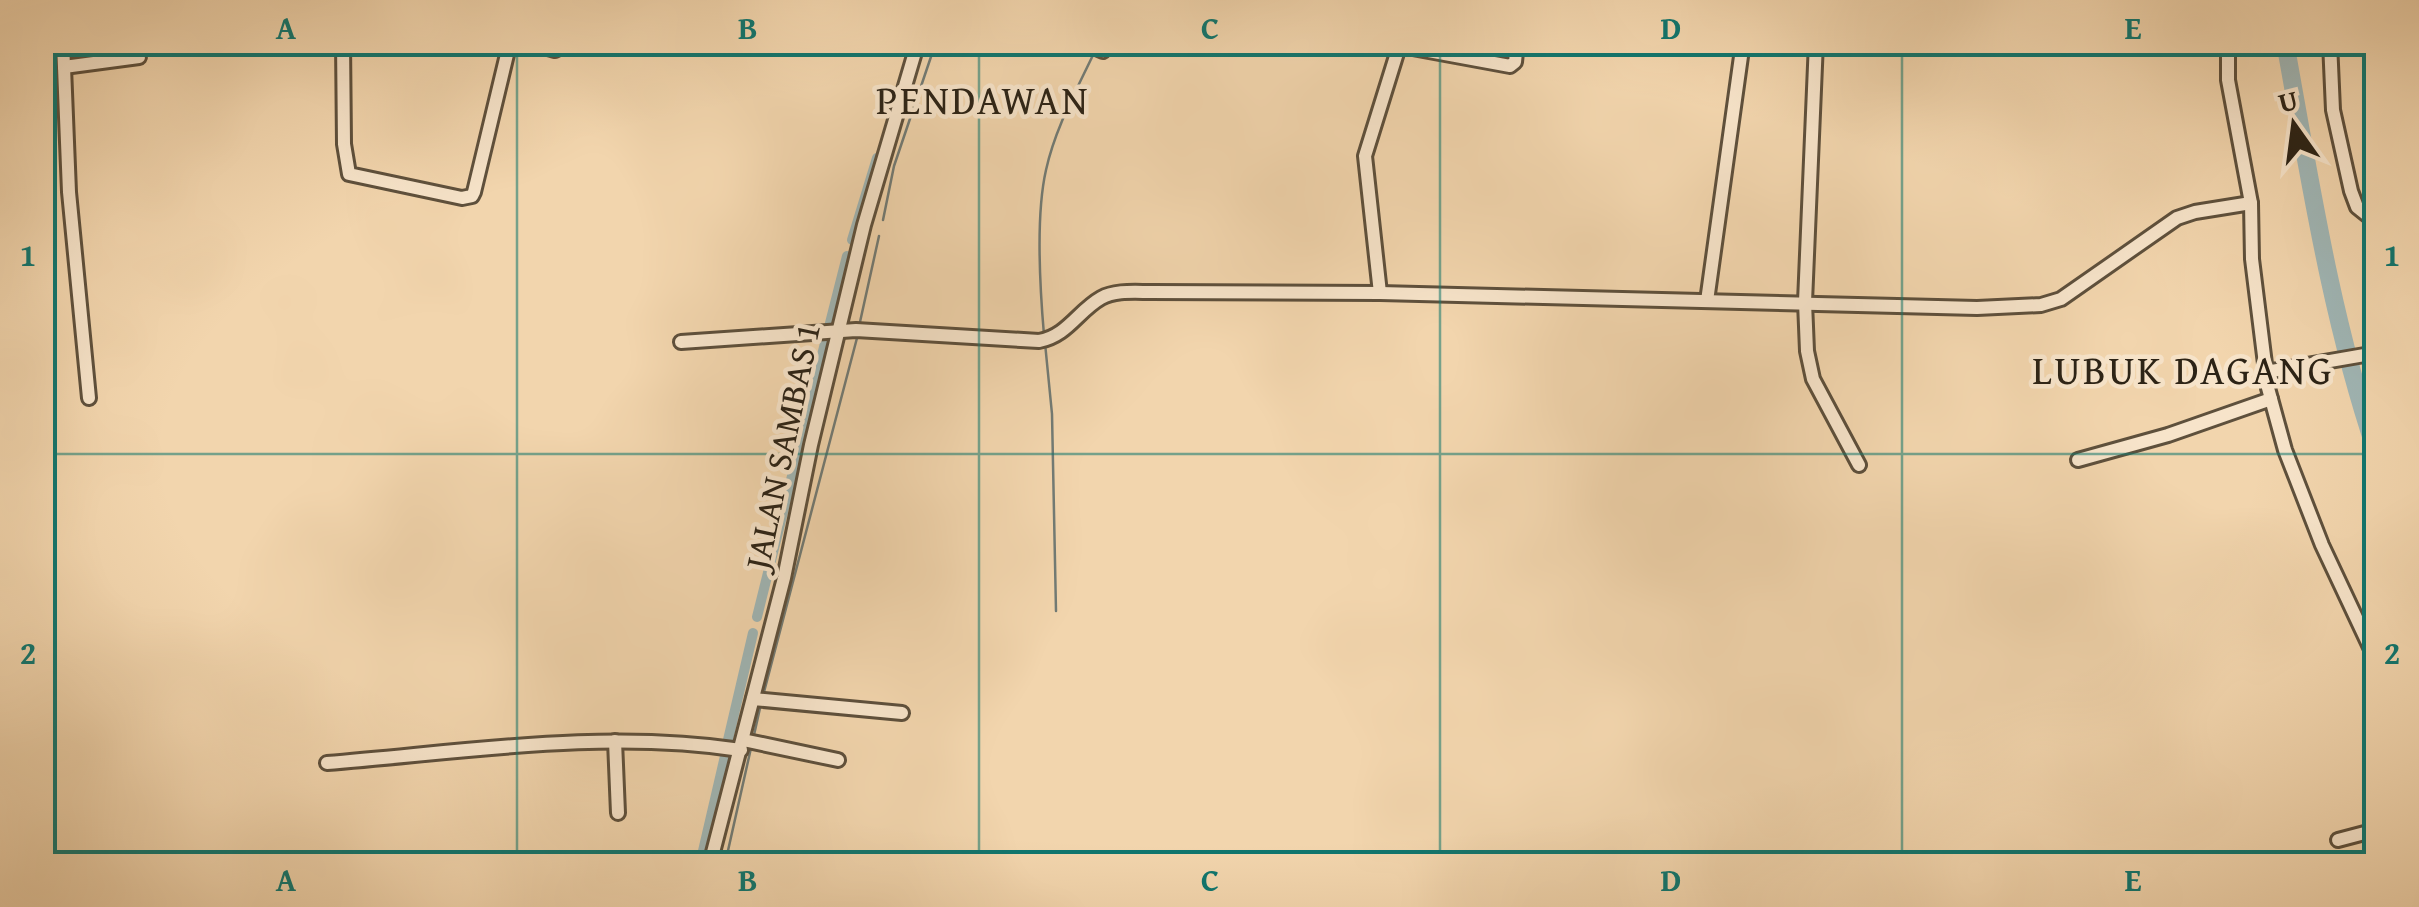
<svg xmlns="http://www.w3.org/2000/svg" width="2419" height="907" font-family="'Gentium Book Plus',serif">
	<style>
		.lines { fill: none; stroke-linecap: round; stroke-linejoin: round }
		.stream { stroke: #727b75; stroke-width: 2.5 }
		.canal { stroke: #a0b6b5; stroke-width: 10 }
		.river { stroke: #a0b6b5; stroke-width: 18 }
		.minor-casing { stroke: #5e503c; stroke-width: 18 }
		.minor { stroke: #f7e4ca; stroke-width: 12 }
		.grid { fill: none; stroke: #0f766e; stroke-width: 2.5; stroke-opacity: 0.55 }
		.labels { text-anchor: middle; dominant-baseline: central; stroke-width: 9; stroke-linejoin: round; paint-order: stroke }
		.street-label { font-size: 35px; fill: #2c2316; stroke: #f7e4ca }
		.quarter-label { font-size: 40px; letter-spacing: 2.5px; fill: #2c2316; stroke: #f7e4ca }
		.neatline { fill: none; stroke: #0f766e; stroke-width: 4 }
		.grid-label { font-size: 32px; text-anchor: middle; font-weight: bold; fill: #0f766e }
	</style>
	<rect width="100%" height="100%" fill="#f2d5ad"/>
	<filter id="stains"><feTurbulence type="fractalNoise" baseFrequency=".002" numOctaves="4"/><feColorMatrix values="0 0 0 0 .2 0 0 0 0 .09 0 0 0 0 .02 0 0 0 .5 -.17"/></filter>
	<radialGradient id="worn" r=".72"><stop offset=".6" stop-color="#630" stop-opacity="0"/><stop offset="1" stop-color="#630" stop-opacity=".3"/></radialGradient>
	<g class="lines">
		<g class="stream">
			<path d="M883,220L894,166L936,42"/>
			<path d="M860,322L879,236"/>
			<path d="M1044,335C1040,289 1036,214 1046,170C1055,129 1076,91 1094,53"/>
			<path d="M1045,343L1052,414L1056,611"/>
			<path d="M764,692L857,338"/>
			<path d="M754,735L760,708"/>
			<path d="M725,864L751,748"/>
		</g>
		<g class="canal">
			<path d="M852,240L877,158"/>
			<path d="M830,323L847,256"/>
			<path d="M757,617L826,339"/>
			<path d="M728,740L753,633"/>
			<path d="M700,864L725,756"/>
		</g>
		<path class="river" d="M2285,42C2310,180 2331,318 2376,451"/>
		<g class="minor-casing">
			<g id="minor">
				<path d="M63,42L69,192L89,398"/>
				<path d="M343,42L344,144L349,174L462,198L472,196L474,192L510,42"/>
				<path d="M527,42L555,50L559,48L560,42"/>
				<path d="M1082,42L1103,51L1109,42"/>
				<path d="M1218,42L1225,46L1227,42"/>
				<path d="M1816,42L1805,302L1807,351L1813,379L1859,465"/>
				<path d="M2228,42V80L2251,203L2252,259L2268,388L2285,450L2322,545L2376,660"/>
				<path d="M2330,42L2333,110L2351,191L2357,207L2372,219L2376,228"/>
				<path d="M1396,45L1510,66L1515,62L1517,42"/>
				<path d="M64,67L139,57"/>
				<path d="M1380,293L1365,156L1397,53L1396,45L1392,42"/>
				<path d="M1707,301L1743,42"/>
				<path d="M681,342L856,330L1039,341C1067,336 1078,311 1101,298C1115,290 1135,292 1151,292L1380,293L1977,308L2041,305L2061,299L2177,218L2195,212L2251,203"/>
				<path d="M2266,372L2376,353"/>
				<path d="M2078,460L2168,435L2271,399"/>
				<path d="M753,699L902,713"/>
				<path d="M743,740L838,760"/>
				<path d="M615,741L618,813"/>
				<path d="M327,763C464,752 604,729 741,750"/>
				<path d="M2338,840L2376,830"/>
				<path d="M710,864L784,578L811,445L864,225L918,42"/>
			</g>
		</g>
		<use href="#minor" class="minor"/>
	</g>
	<path class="grid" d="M517,42V864M979,42V864M1440,42V864M1902,42V864M42,454H2376"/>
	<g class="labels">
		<g class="street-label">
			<text transform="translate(782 446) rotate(-78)">JALAN SAMBAS 1</text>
		</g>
		<g class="quarter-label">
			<text x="983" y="99">PENDAWAN</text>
			<text x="2183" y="369">LUBUK DAGANG</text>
		</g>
	</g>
	<rect width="2419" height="907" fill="none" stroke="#f2d5ad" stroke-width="110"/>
	<g transform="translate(2294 125) rotate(346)" stroke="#f7e4ca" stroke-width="8" paint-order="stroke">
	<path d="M0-8L18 38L0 25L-18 38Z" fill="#2c2316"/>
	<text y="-15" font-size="28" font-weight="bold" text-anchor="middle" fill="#2c2316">U</text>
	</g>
	<rect x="55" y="55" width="2309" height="797" class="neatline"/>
	<g class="grid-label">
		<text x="286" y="39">A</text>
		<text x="748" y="39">B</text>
		<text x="1210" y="39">C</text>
		<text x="1671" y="39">D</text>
		<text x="2133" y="39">E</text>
		<text x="28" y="266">1</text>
		<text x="2392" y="266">1</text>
		<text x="28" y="664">2</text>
		<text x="2392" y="664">2</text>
		<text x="286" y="891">A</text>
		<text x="748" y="891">B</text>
		<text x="1210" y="891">C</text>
		<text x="1671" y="891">D</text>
		<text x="2133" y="891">E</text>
	</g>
	<rect width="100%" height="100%" filter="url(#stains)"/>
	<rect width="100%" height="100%" fill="url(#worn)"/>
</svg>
